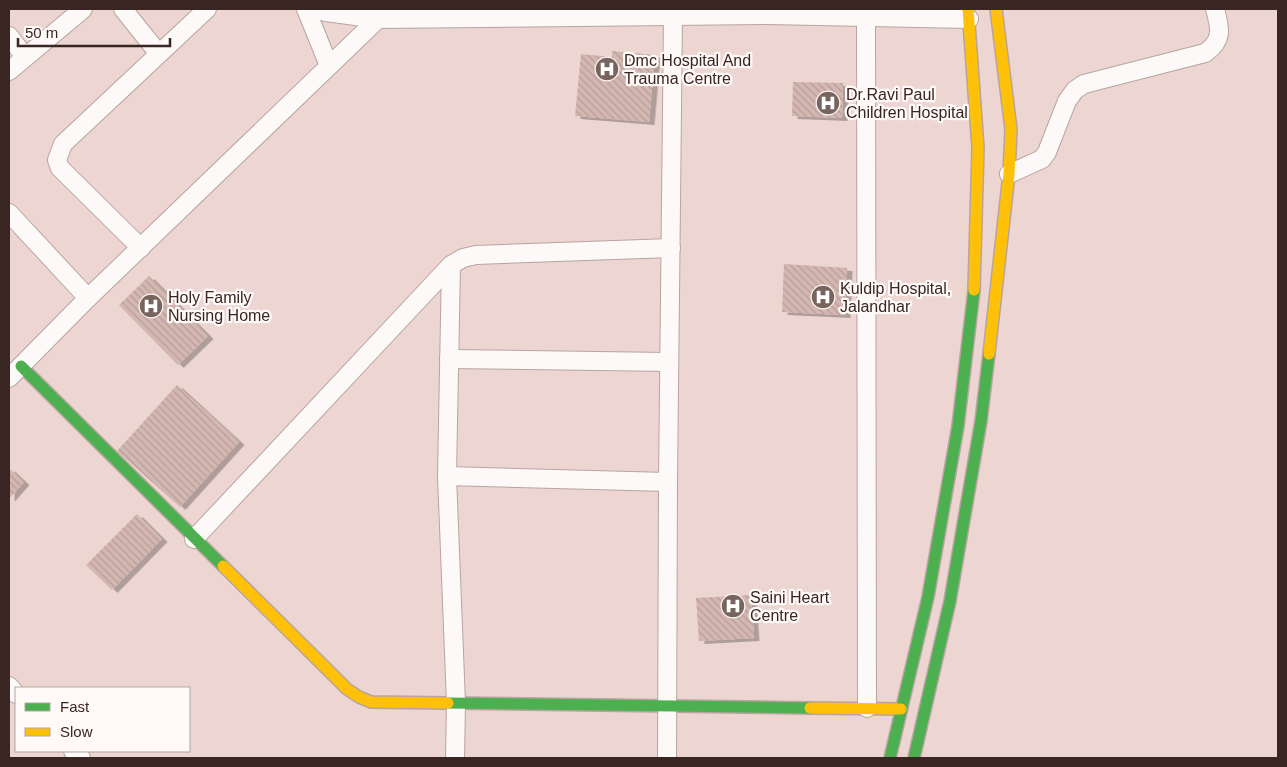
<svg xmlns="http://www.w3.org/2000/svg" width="1287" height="767" font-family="Helvetica,sans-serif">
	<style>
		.building { fill: url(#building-back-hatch); filter: url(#shadow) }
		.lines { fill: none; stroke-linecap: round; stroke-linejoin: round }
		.street-casing { stroke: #b8a4a0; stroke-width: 20 }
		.fast-casing { stroke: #b8a4a0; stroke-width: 14 }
		.slow-casing { stroke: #b8a4a0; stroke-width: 14 }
		.street { stroke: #fcf9f8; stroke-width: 18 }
		.fast { stroke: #4caf50; stroke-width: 11 }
		.slow { stroke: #ffc107; stroke-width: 11 }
		.labels { text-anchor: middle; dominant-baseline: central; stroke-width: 4.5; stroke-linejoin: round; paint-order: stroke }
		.poi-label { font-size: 16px; fill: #392622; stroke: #fffaf8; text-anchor: start }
	</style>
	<defs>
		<pattern id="building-back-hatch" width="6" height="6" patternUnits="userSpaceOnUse" patternTransform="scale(1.25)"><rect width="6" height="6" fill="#d4b7b1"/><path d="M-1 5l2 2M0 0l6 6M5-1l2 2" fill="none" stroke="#b79d98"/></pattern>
		<filter id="shadow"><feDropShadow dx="5.5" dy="3" stdDeviation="0" flood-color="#0004"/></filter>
	</defs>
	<rect width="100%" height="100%" fill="#edd6d1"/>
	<g class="building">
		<path d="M612,51L655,55L649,122L575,116L581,54L612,57Z"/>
		<path d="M793,82L843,83L842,118L792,116Z"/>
		<path d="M784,264L847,268L845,315L782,312Z"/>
		<path d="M149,276L208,336L178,365L119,305Z"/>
		<path d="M177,385L239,442L180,507L117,451Z"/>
		<path d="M9,468L24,482L9,499Z"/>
		<path d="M137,514L162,539L112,590L86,565Z"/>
		<path d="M751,595L754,638L699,641L696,598Z"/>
	</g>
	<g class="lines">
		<g class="street-casing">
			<g id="street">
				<path d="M123,9L159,54"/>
				<path d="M306,9L329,66"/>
				<path d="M315,9L326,12L378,19L767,15L969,19"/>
				<path d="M866,18L867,708"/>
				<path d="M9,36L25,57"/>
				<path d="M9,71L83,9"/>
				<path d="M1009,174L1042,159L1047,152L1067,101L1075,90L1084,84L1205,53C1224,40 1220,28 1215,9"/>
				<path d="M9,213L88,298"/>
				<path d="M141,248L60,168L57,160L63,144L207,9"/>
				<path d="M451,265L447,476L456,703L455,758"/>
				<path d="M449,359L669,362"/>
				<path d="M9,378L88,298L378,19"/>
				<path d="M447,476L668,482"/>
				<path d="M194,539L451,265L463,258L476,255L671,248"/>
				<path d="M9,686L16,694"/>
				<path d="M73,751L81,758"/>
				<path d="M667,758L668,482L673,16"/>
			</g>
		</g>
		<g class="fast-casing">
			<g id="fast">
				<path d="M21,366L223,566"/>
				<path d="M448,703L810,708"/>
				<path d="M890,758L928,597L958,426L974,290"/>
				<path d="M914,758L950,601L981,421L989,354"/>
			</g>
		</g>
		<g class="slow-casing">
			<g id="slow">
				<path d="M968,9L978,148L974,290"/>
				<path d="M989,354L1009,174L1011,129L996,9"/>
				<path d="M223,566L347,689L359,697L371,702L448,703"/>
				<path d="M810,708L901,709"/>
			</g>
		</g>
		<use href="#street" class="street"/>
		<use href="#fast" class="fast"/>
		<use href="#slow" class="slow"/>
	</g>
	<defs>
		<g id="hospital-disc" transform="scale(1.25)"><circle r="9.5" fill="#78645f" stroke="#fffaf8"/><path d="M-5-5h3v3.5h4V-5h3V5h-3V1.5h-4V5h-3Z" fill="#fff"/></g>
	</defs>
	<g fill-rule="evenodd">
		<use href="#hospital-disc" x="607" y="69"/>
		<use href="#hospital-disc" x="828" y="103"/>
		<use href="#hospital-disc" x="823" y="297"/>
		<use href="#hospital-disc" x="151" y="306"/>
		<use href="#hospital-disc" x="733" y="606"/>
	</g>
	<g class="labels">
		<g class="poi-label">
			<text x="624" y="60">Dmc Hospital And<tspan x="624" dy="18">Trauma Centre</tspan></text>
			<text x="846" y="94">Dr.Ravi Paul<tspan x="846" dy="18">Children Hospital</tspan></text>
			<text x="840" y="288">Kuldip Hospital,<tspan x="840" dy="18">Jalandhar</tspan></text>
			<text x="168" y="297">Holy Family<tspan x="168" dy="18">Nursing Home</tspan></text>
			<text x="750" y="597">Saini Heart<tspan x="750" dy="18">Centre</tspan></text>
		</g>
	</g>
	<rect width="1287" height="767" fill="none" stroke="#392622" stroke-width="20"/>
	<rect x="15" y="687" width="175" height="65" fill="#fffaf8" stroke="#b0a5a2"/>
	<rect x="25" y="703" width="25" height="8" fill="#4caf50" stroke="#b0a5a2"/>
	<text x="60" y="712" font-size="15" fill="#392622">Fast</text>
	<rect x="25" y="728" width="25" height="8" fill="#ffc107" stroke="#b0a5a2"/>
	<text x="60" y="737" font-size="15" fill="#392622">Slow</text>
	<path d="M18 38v8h152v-8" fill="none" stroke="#392622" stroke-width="2.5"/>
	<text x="25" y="38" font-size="15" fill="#392622" stroke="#fffaf8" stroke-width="4" paint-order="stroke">50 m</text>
</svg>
